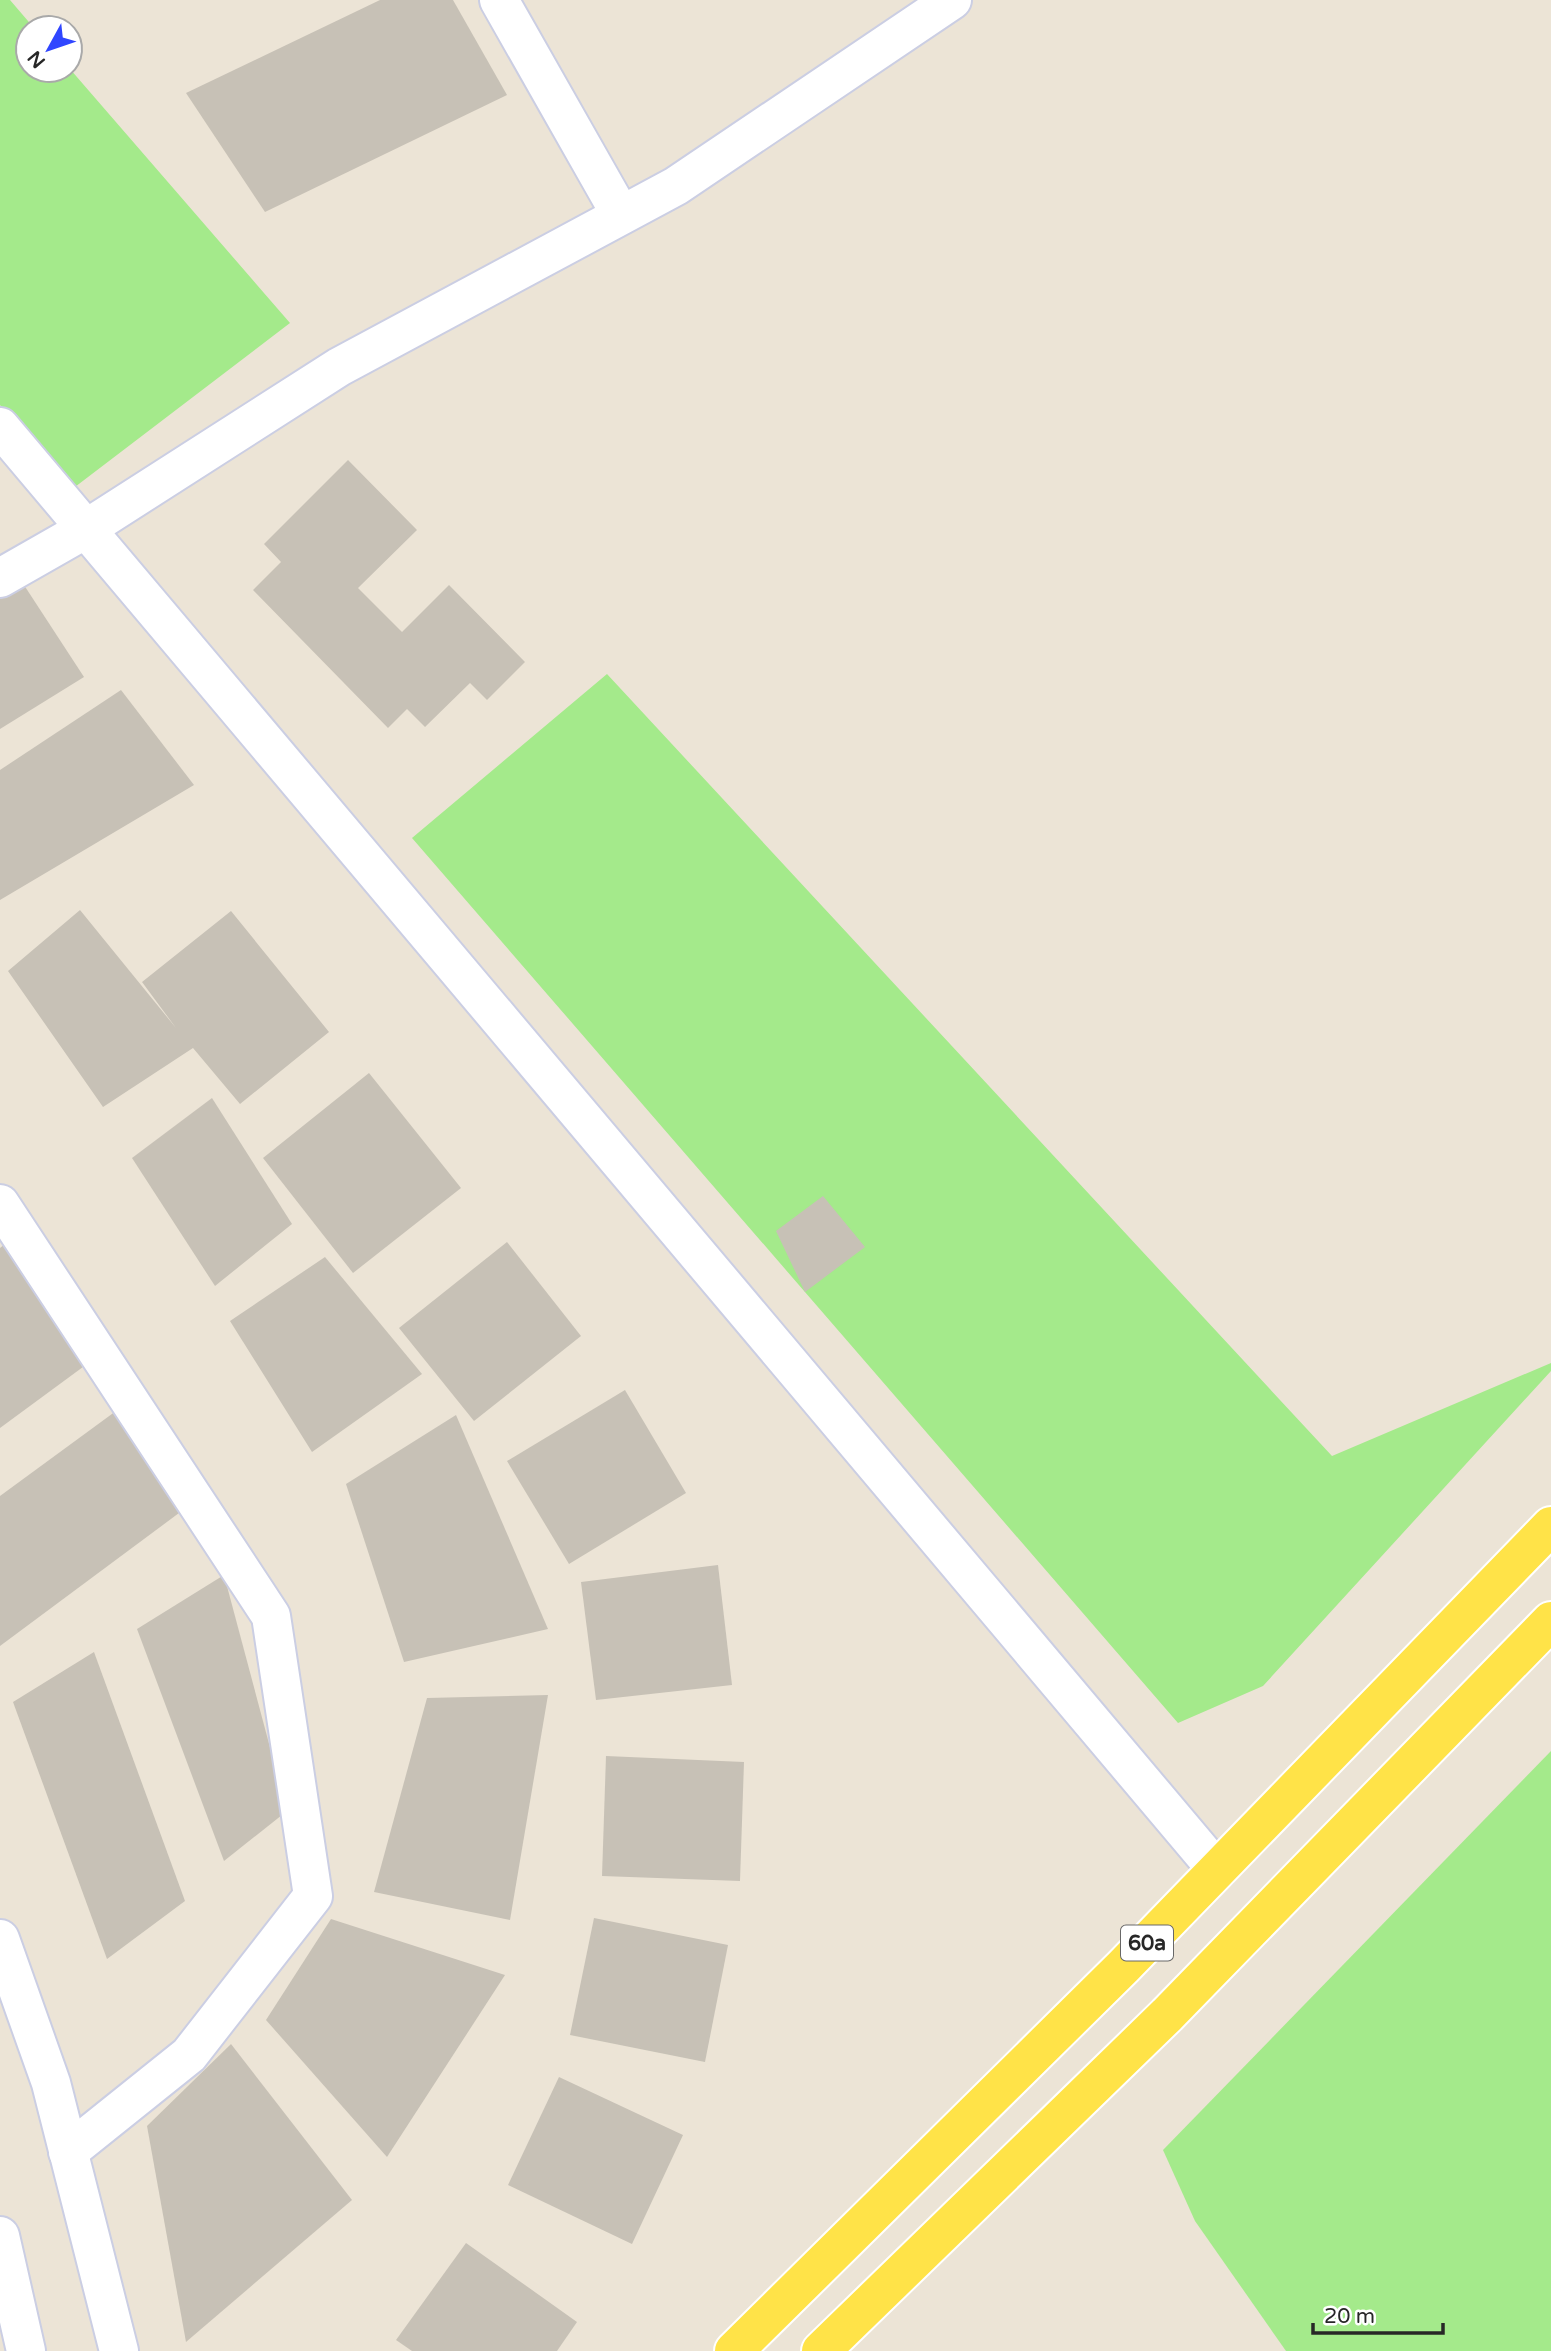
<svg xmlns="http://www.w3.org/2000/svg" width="1551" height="2351" font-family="'Varela Round',sans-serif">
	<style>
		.green { fill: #a4ea8b }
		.building { fill: #c7c1b6 }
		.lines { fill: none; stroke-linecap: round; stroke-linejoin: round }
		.minor-casing { stroke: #cbcee3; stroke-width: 42 }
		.major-casing { stroke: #fff; stroke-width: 42 }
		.minor { stroke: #fff; stroke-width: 38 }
		.major { stroke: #ffe348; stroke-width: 38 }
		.labels { text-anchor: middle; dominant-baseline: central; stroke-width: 5; stroke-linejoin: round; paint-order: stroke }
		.shield { fill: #fff; stroke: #686868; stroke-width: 2 }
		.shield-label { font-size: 21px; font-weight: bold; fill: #272727 }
	</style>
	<rect width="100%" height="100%" fill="#ece4d6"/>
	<g class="green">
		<path d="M0,0H10L34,28H28V70L70,69L290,323L71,490L0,405Z"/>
		<path d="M607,674L1332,1456L1551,1363V1371L1263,1686L1178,1723L412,838Z"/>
		<path d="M1551,1751V2351H1286L1195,2221L1163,2150Z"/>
	</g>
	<g class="building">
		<path d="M380,0H453L507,95L265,212L186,93Z"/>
		<path d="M348,460L417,530L358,588L402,632L449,585L525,662L487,700L470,683L425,727L407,709L388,728L253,590L281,562L264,544Z"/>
		<path d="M22,582L84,677L0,729V596Z"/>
		<path d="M121,690L194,785L0,900V770Z"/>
		<path d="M80,910L176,1028L142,982L231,911L329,1032L240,1104L193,1048L103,1107L8,971Z"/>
		<path d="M369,1073L461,1188L353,1273L263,1158Z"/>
		<path d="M212,1098L292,1224L215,1286L132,1158Z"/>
		<path d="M823,1196L865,1247L805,1292L776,1231Z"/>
		<path d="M507,1242L581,1336L474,1421L399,1328Z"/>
		<path d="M5,1244L87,1364L0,1428V1248Z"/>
		<path d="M325,1257L422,1374L312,1452L230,1321Z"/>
		<path d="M625,1390L686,1493L569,1564L507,1461Z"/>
		<path d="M116,1411L179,1513L0,1646V1496Z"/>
		<path d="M456,1415L548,1629L404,1662L346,1484Z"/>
		<path d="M718,1565L732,1685L596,1700L581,1582Z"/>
		<path d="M224,1575L287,1811L224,1861L137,1629Z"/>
		<path d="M94,1652L185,1901L107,1959L13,1702Z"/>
		<path d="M548,1695L510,1920L374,1892L427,1698Z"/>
		<path d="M606,1756L744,1762L740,1881L602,1876Z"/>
		<path d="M594,1918L728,1945L705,2062L570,2035Z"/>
		<path d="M331,1919L505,1975L387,2157L266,2020Z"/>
		<path d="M231,2044L352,2200L186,2342L147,2126Z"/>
		<path d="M559,2077L683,2135L632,2244L508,2185Z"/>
		<path d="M466,2243L577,2322L557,2351H412L396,2340Z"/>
	</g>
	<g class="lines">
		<g class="minor-casing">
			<g id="minor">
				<path d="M499,0L621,215"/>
				<path d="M0,427L1217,1870"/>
				<path d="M0,578L86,529L339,367L676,186L952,0"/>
				<path d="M0,1204L271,1616L313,1896L189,2055L68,2152"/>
				<path d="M0,1939L51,2083L119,2351"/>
				<path d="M0,2236L26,2351"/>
			</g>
		</g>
		<g class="major-casing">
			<g id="major">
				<path d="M734,2351L1123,1967L1551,1526"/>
				<path d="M821,2351L1167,2015L1551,1621"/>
			</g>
		</g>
		<use href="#minor" class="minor"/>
		<use href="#major" class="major"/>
	</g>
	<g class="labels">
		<rect class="shield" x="1121" y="1925.5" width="52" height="35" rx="5"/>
		<g class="shield-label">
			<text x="1147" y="1943">60a</text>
		</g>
	</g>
	<g transform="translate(49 49) rotate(230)"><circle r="33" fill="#ffffff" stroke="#a9a9a9" stroke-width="2"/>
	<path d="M0-5L12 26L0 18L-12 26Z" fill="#3046ff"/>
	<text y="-10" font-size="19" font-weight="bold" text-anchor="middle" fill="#272727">N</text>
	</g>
	<path d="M1313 2323v10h130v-10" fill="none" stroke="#272727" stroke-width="3.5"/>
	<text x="1324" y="2323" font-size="21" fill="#272727" stroke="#ffffff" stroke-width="5" paint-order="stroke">20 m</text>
</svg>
